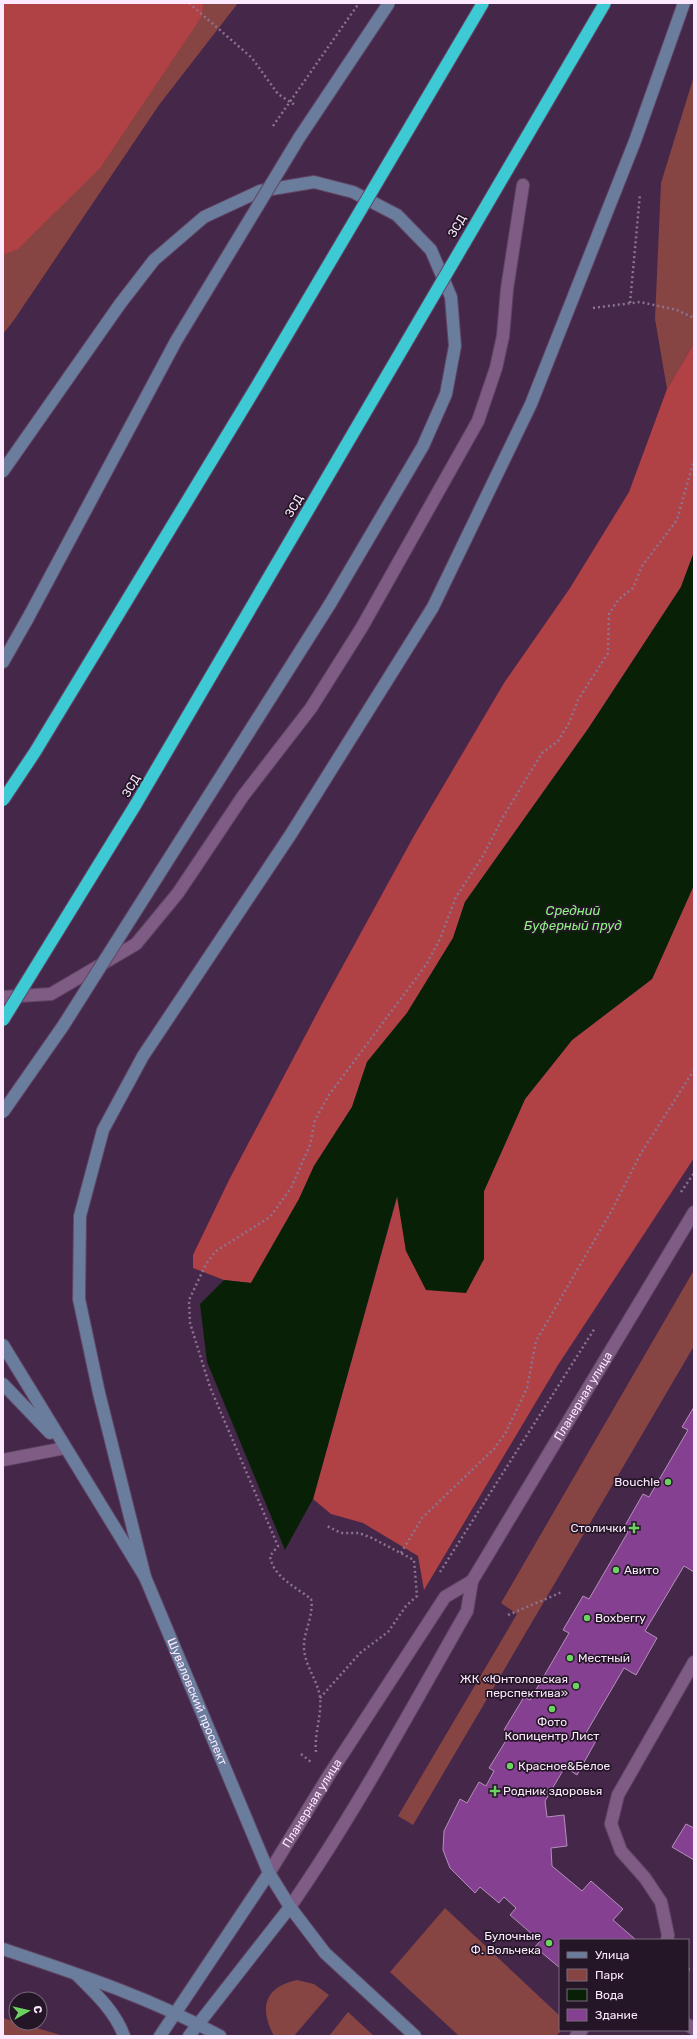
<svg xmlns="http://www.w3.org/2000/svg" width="697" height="2039" font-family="Rubik,sans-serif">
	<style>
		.green { fill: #864443 }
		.forest { fill: #b04144 }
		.water { fill: #082106 }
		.building { fill: #854091; stroke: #b590ba }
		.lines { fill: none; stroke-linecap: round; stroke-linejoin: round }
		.lane-casing { stroke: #614666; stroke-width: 14 }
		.street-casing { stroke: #614666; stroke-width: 14 }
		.secondary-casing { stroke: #614666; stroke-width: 14 }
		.path { stroke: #8c7390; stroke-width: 2.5; stroke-dasharray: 2 3; stroke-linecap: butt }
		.lane { stroke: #7e5c84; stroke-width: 12 }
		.street { stroke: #7e5c84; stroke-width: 12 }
		.secondary { stroke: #6a7d9c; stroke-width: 12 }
		.secondary-bridge-casing { stroke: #614666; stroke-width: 14; stroke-linecap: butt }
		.highway-bridge-casing { stroke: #614666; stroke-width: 14; stroke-linecap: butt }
		.secondary-bridge { stroke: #6a7d9c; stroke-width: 12 }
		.highway-bridge { stroke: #3dcad4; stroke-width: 12 }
		.poi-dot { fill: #6cd362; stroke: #241626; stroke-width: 1.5 }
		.labels { text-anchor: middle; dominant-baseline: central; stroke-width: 3.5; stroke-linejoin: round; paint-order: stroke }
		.street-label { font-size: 12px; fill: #fce9ff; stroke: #241626 }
		.poi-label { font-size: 12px; fill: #fce9ff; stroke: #241626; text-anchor: start }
		.water-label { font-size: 13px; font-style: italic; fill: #90f485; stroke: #241626 }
	</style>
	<rect width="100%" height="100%" fill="#45274a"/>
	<g class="green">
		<path d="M3,3H238L159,105L14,320L3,334Z"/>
		<path d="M694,76V343L667,389L655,319L661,183Z"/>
		<path d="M694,1270V1346L413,1825L398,1816L517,1614L501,1603Z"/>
		<path d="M445,1908L560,2016V2030H562L556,2036H459L390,1972Z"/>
		<path d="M297,1980L314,1984L329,1995L294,2036H274C259,2008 264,1987 297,1980Z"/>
		<path d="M348,2012L374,2036H329Z"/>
		<path d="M3,2018L64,2036H3Z"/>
	</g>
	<g class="forest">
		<path d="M3,3H203L202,16L100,168L18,249L3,255Z"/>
		<path d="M694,343V552L681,587L588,729L465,902L453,938L407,1013L367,1062L352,1107L314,1166L299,1199L251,1283L224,1280L193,1268V1255L229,1180L323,1002L415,834L504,683L570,588L629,492L667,389Z"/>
		<path d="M694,885V1158L558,1365L424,1590L418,1556L363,1523L331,1514L313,1499L398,1194L406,1251L484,1259V1191L525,1099L572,1040L652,979Z"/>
	</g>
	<path class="water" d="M694,552V885L652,979L572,1040L525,1099L484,1191V1259L466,1293L426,1290L406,1251L397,1196L313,1499L285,1550L207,1362L200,1304L224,1280L251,1283L299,1199L314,1166L352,1107L367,1062L407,1013L453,938L465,902L588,729L681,587Z"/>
	<g class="building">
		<path d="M694,1407V1572L684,1566L645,1631L657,1638L636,1675L624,1668L586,1733L597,1739L577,1775L565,1767L545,1801L547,1817L564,1815L567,1846L551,1848L552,1866L582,1891L591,1881L623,1909L613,1920L636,1940H560V1968L535,1947L540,1941L510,1915L516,1908L504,1897L499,1903L480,1887L475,1893L450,1868L443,1850L444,1831L460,1799L467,1803L479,1782L486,1786L494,1771L489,1768L510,1734L504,1730L524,1697L530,1700L569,1633L563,1630L583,1596L589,1599L628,1532L623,1529L643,1494L649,1497L688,1430L682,1427Z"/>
		<path d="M686,1824L694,1828V1860L672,1847Z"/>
	</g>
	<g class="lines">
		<g class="lane-casing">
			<g id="lane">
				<path d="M3,997L51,994L136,944L178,893L243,796L311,708L362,627L478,421L496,368L503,336L507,289L523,185"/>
				<path d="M3,1460L65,1448"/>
				<path d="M667,1940L668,1935L661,1902L645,1878L621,1851L611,1824L618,1795L694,1662"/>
				<path d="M688,2025L694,2029"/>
				<path d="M576,2036L582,2030"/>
			</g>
		</g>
		<g class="street-casing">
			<g id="street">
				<path id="s1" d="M269,1873L329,1775L445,1597L472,1581"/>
				<path id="s2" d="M290,1907C355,1813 410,1711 467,1611L472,1581L694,1212"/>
			</g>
		</g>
		<g class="secondary-casing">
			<g id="secondary">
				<path d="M3,471L120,304L154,260L204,217L260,191L314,182L353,192L397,215L431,250L451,297L455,346L446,394L423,446L330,604"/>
				<path d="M3,662L28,618"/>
				<path id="s3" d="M3,1345L145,1577L269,1873L290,1907L325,1953L415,2036"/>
				<path d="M3,1384L50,1433"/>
				<path d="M145,1577L99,1393L79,1299L80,1216L103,1130L143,1056L291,834L433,607L531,404L635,141L684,3"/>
				<path d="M3,1949C78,1974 151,1998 220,2036"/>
				<path d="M77,1975C95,1993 115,2011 124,2036"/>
				<path d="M160,2036L269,1873"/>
				<path d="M189,2036L290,1907"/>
			</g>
		</g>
		<g class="path">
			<path d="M189,3L252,58L278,94L295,105"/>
			<path d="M273,126L359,3"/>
			<path d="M630,303L640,194"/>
			<path d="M593,308L640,302L677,310L694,318"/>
			<path d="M681,1192L694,1173"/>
			<path d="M401,1553L422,1518L494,1449L506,1432L527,1388L536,1341L612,1210L641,1153L694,1070"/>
			<path d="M440,1572L595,1328"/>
			<path d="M508,1615L562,1592"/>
			<path d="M320,1698L360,1653L388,1632L406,1606L417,1596L414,1560L372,1538L359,1533H341L325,1525"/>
			<path d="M316,1752C314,1733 322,1716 320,1697C317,1678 303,1664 304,1644C305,1629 314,1614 311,1599C296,1587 273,1577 270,1556L278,1546L210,1387L190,1323L189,1300L206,1264L216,1251L270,1217L291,1188L310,1145L315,1120L329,1095L426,965L440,939L456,897L483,856L503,817L542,753L558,741L569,723L578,700L608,653L609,614L619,599L633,588L642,566L677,520L694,460"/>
			<path d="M301,1754L311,1762"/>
			<path d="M688,1969L694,1970"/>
		</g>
		<use href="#lane" class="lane"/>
		<use href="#street" class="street"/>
		<use href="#secondary" class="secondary"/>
		<g class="secondary-bridge-casing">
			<g id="secondary-bridge">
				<path d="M28,618L176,341L299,138L389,3"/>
				<path d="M3,1112L63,1026L330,604"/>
			</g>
		</g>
		<g class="highway-bridge-casing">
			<g id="highway-bridge">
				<path d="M3,800L35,752L258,384L483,3"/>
				<path d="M3,1020L136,804L605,3"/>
			</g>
		</g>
		<use href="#secondary-bridge" class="secondary-bridge"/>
		<use href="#highway-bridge" class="highway-bridge"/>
	</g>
	<g class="poi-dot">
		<circle cx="668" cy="1482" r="4"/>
		<path d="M632 1522h4v4h4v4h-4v4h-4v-4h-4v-4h4z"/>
		<circle cx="616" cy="1570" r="4"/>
		<circle cx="587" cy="1618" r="4"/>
		<circle cx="570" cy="1658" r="4"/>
		<circle cx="576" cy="1686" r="4"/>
		<circle cx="552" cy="1709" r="4"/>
		<circle cx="510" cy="1766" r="4"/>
		<path d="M493 1785h4v4h4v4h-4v4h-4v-4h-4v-4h4z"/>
		<circle cx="549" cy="1943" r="4"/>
	</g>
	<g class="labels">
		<g class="street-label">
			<text transform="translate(457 226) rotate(-60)">ЗСД</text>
			<text transform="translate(294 506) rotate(-60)">ЗСД</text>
			<text transform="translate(131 786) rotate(-60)">ЗСД</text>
			<text stroke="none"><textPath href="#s2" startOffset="591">Планерная улица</textPath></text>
			<text stroke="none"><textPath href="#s3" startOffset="407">Шуваловский проспект</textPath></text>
			<text stroke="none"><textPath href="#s1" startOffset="82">Планерная улица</textPath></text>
		</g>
		<g class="poi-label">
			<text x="660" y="1482" text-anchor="end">Bouchle</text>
			<text x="626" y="1528" text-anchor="end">Столички</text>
			<text x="624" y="1570">Авито</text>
			<text x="595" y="1618">Boxberry</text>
			<text x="578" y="1658">Местный</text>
			<text x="568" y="1679" text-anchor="end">ЖК «Юнтоловская<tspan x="568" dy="14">перспектива»</tspan></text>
			<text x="552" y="1722" text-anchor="middle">Фото<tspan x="552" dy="14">Копицентр Лист</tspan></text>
			<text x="518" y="1766">Красное&amp;Белое</text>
			<text x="503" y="1791">Родник здоровья</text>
			<text x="541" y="1936" text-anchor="end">Булочные<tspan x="541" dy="14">Ф. Вольчека</tspan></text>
		</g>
		<g class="water-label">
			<text x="573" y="910">Средний<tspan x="573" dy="15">Буферный пруд</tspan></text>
		</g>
	</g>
	<rect width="697" height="2039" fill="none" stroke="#fce9ff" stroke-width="8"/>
	<rect x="559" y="1939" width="130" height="92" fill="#241626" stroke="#7a6a7d"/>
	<rect x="567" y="1952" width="20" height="6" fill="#6a7d9c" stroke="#7a6a7d"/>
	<text x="595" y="1959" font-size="12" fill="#fce9ff">Улица</text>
	<rect x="567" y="1969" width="20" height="12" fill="#864443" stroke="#7a6a7d"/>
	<text x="595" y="1979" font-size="12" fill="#fce9ff">Парк</text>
	<rect x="567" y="1989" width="20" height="12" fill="#082106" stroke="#7a6a7d"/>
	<text x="595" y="1999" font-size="12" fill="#fce9ff">Вода</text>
	<rect x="567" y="2009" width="20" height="12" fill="#854091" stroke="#7a6a7d"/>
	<text x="595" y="2019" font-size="12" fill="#fce9ff">Здание</text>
	<g transform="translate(28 2011) rotate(82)"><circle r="19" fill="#241626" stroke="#7a6a7d"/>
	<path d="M0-3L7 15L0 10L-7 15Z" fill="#6cd362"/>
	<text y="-6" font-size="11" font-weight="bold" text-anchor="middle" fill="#fce9ff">С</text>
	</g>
</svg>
